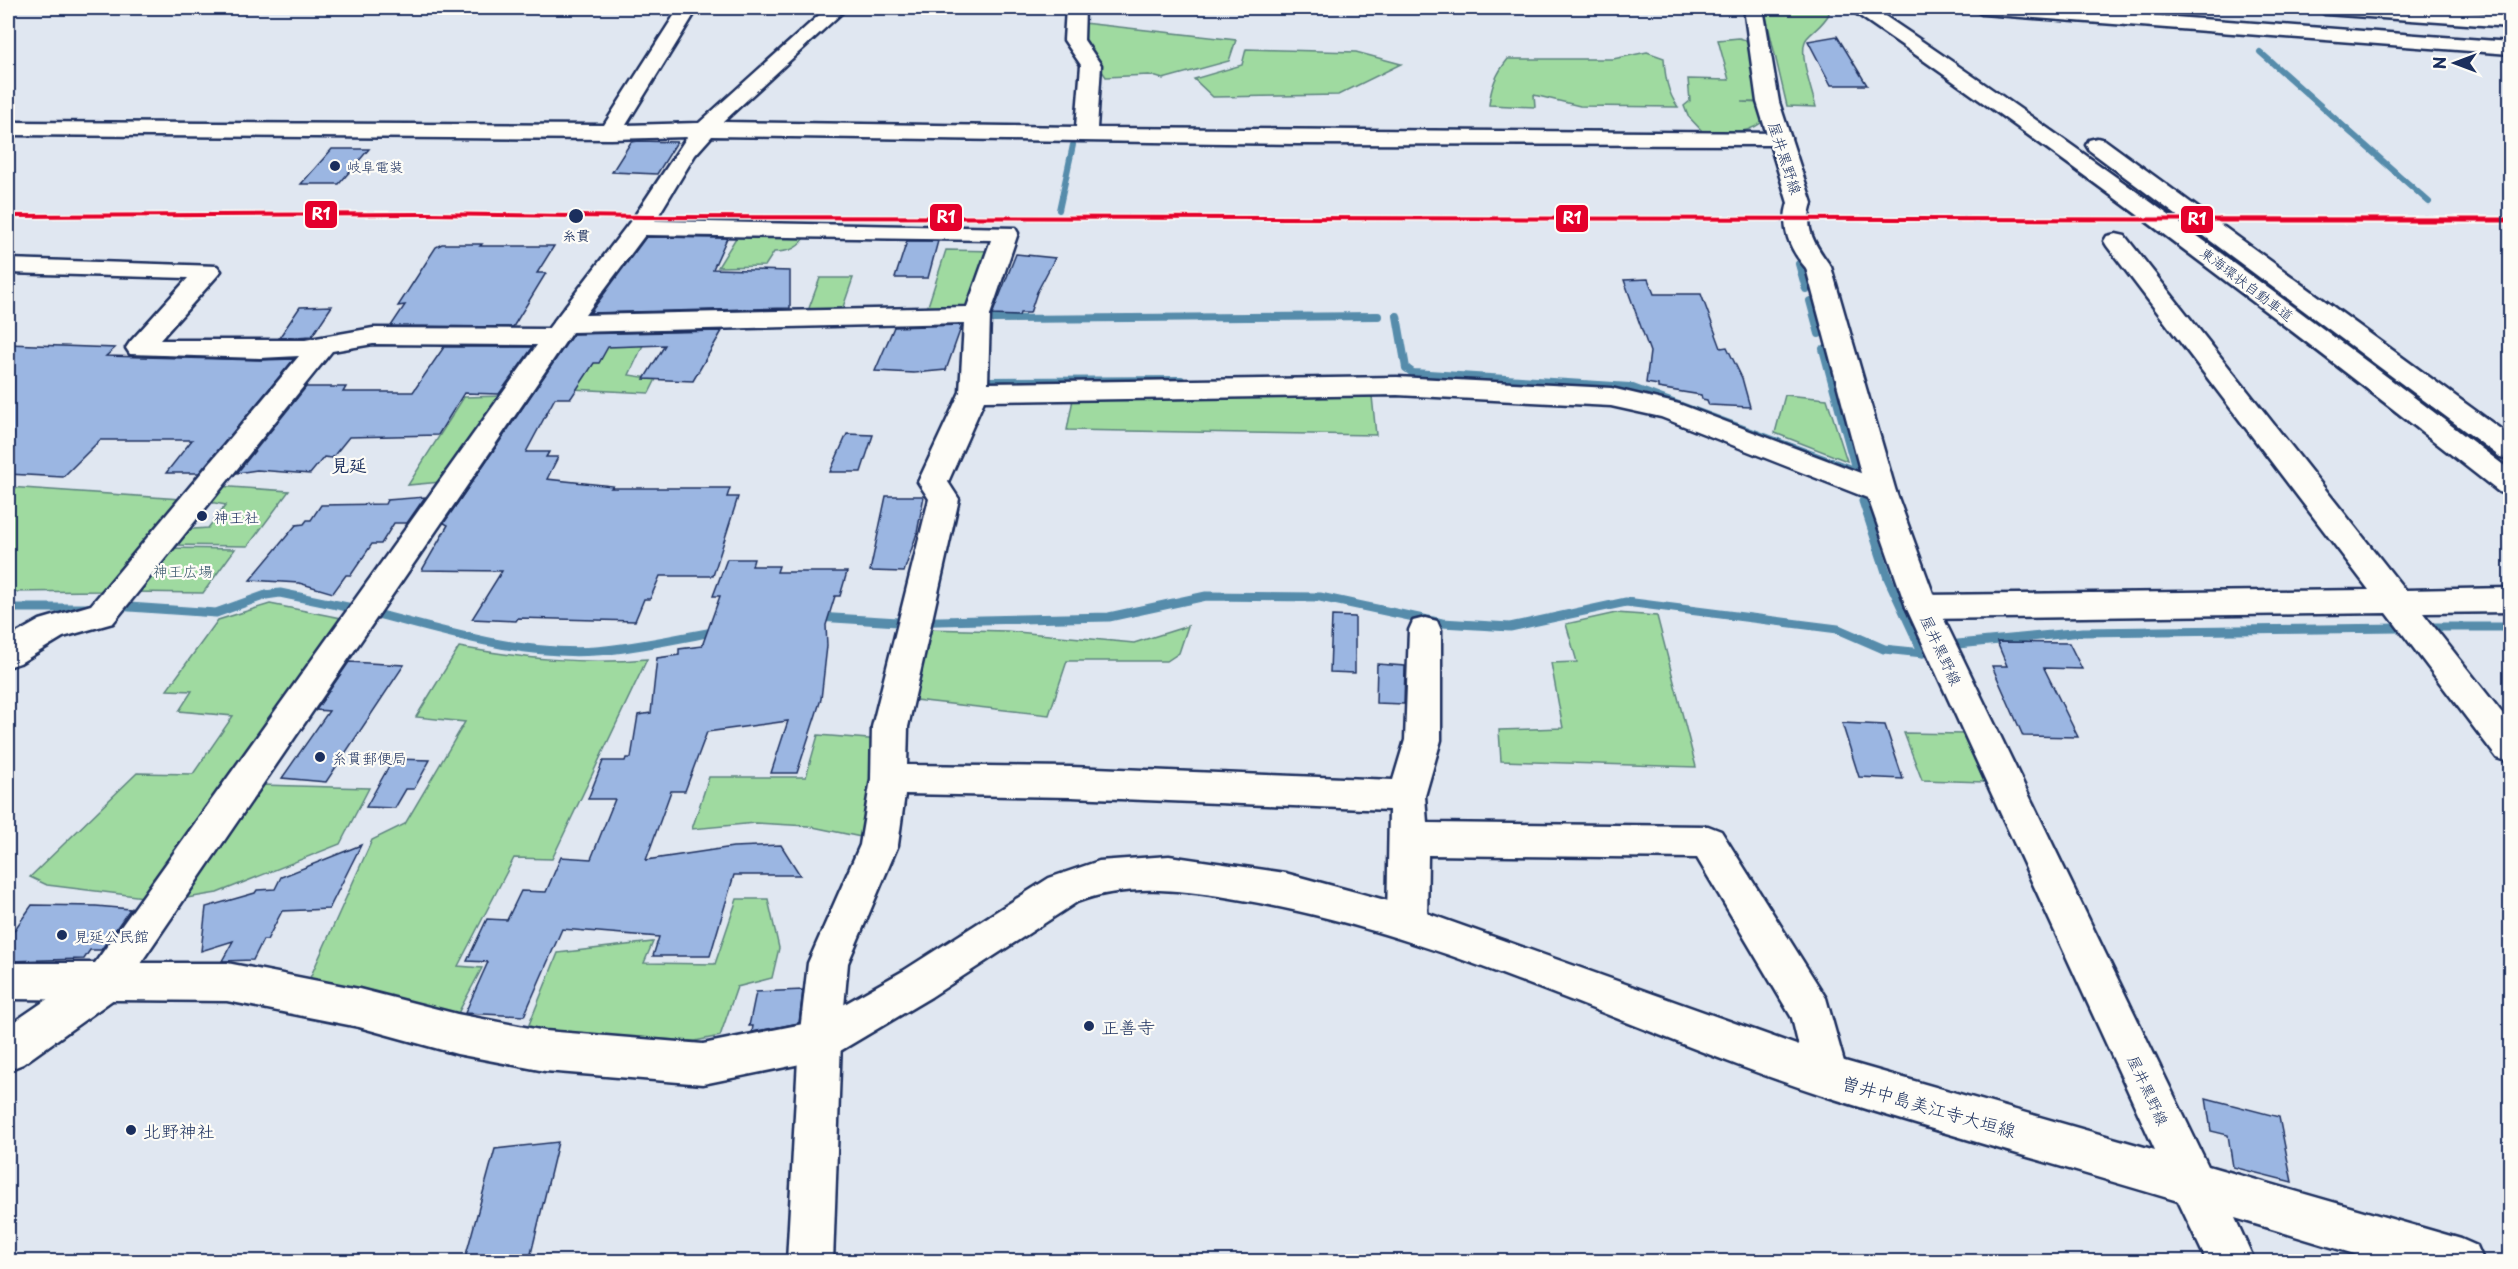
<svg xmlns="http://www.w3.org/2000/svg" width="2518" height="1269" font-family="'Playpen Sans','Klee One',sans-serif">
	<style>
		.green { fill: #9fdaa0; stroke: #5d847f; stroke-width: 1.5 }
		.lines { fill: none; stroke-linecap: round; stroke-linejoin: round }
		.stream-far2 { stroke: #578cab; stroke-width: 6 }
		.stream-far1 { stroke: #578cab; stroke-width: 8 }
		.stream { stroke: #578cab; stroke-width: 9 }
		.building { fill: #9bb6e2; stroke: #1b2f5e; stroke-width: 1.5 }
		.minor-casing { stroke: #1b2f5e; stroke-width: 5 }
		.major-casing { stroke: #1b2f5e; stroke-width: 5 }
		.highway-casing { stroke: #1b2f5e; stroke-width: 5 }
		.minor { fill: #fdfcf7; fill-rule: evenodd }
		.major { fill: #fdfcf7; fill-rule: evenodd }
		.highway { fill: #fdfcf7; fill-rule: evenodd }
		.rail-1-far1-casing { stroke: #fdfcf7; stroke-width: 7 }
		.rail-1-casing { stroke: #fdfcf7; stroke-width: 9 }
		.rail-1-far1 { stroke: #e4002b; stroke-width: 4 }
		.rail-1 { stroke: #e4002b; stroke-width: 5 }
		.poi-dot { fill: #1b2f5e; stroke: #fdfcf7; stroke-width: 2 }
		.labels { text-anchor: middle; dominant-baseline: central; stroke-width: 4.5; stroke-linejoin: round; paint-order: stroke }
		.far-poi-label { font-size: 14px; fill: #1b2f5e; stroke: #fdfcf7; text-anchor: start }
		.far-stop-label { font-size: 14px; font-weight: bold; fill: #1b2f5e; stroke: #fdfcf7 }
		.far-street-label { font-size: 14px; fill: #1b2f5e; stroke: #fdfcf7 }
		.street-label { font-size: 15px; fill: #1b2f5e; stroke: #fdfcf7 }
		.poi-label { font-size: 15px; fill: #1b2f5e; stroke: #fdfcf7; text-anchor: start }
		.park-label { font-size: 15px; fill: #3c5a6e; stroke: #fdfcf7 }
		.quarter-label { font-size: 18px; font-weight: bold; fill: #1b2f5e; stroke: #fdfcf7 }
		.near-poi-label { font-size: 18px; fill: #1b2f5e; stroke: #fdfcf7; text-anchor: start }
		.near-street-label { font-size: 18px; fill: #1b2f5e; stroke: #fdfcf7 }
		.line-badge { stroke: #fdfcf7; stroke-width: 2 }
		.badge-label { font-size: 16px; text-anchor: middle; font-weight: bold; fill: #fff }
	</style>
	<rect width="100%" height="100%" fill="#e0e7f1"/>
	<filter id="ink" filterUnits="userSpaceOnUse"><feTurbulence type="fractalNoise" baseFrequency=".0167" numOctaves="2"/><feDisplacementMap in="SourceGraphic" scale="12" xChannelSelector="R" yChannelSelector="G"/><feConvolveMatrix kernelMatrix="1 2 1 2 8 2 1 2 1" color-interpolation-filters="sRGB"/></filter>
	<g filter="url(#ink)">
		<g class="green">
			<path d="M1764,8H1827L1829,14C1822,26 1815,29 1807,38C1797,50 1812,92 1816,107L1787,106Z"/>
			<path d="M1083,23L1236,40L1229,61L1163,79L1149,75L1106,77L1081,40Z"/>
			<path d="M1739,38L1746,40L1761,102H1741L1761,103L1765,119C1750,136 1723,132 1703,132L1688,116L1684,106L1690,101L1688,79L1729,80L1718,40Z"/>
			<path d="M1246,49L1356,52L1401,64L1338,95L1213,97L1194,79L1242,65Z"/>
			<path d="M1647,52L1664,58C1665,76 1667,92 1678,107L1580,106L1534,95L1535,107L1489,105C1491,87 1496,74 1508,59H1613Z"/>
			<path d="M739,233H808C800,248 790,252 774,252L765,266L718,267Z"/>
			<path d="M946,250L994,251L973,303L958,310L927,309Z"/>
			<path d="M820,278H853L842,310L808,311Z"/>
			<path d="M644,343L629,375L656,379L649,393L572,389L596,346Z"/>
			<path d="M1785,395L1827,399L1847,461L1775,433Z"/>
			<path d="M505,396L441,482L408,485L464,397Z"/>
			<path d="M1372,396L1376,435L1067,430L1073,399Z"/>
			<path d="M216,486L289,491L248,546L168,545L180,530L208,528L226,505L204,501Z"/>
			<path d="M8,487L180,499L104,591L8,592Z"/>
			<path d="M166,548L235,549L203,593L132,592Z"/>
			<path d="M270,604L351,620L152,898L47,885L30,877L137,773L193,774L233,716L179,711L192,691L167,690L218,620Z"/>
			<path d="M1616,613L1657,616L1696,767L1501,761L1499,730L1563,728L1551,663L1577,662L1566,624Z"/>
			<path d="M1188,626L1179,653L1167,661H1067L1049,715L906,699L924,629L1007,631L1134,643Z"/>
			<path d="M459,647C522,658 583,665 647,659L552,859L514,858L458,966L482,968L457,1015L390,996L309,980L372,840L405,824L465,722L416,717Z"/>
			<path d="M1904,733L1964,734L1984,782L1922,780Z"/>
			<path d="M818,735L881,740L866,838L808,826L756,823L692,829L709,777H806Z"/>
			<path d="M261,785L369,788L340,844L217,893L181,899Z"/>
			<path d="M737,899H768L779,948L772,978L737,987L720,1036L695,1041L526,1032L558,953L653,942L644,963L715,964Z"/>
		</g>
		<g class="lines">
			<g class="stream-far2">
				<path d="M2260,52L2429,202"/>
				<path d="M1059,210L1073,145"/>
			</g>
			<g class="stream-far1">
				<path d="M1799,264L1806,289"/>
				<path d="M1810,301L1819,334"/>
				<path d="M1397,316L1406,368L1413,373L1630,387L1856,471"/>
				<path d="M993,319L1378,316"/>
				<path d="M1823,349L1856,471"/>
				<path d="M986,381L1181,380"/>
			</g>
			<g class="stream">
				<path d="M1863,501L1888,578L1923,653"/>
				<path d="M115,606L216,613L266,595L280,593L357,609"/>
				<path d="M8,608H89"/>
				<path d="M377,614C448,632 522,656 596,651C637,648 678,638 718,631"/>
				<path d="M818,617L898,622L1109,617L1206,596L1320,597L1442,623L1510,627L1626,602L1838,629L1884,649L1923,653"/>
				<path d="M2428,627H2510"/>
				<path d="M1958,644L2082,632L2400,628"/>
			</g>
		</g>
		<g class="building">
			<path d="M1837,36L1867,85H1831L1808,41Z"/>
			<path d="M631,142L639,141L677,142L657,174L612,172Z"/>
			<path d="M332,149H369L339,184H301Z"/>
			<path d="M646,237L727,238L713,269L790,271V308L590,313Z"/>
			<path d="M907,241H938L928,278H895Z"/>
			<path d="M442,244H482L480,246H554L537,273H546L513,327L391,326L405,305L398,306L436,247Z"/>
			<path d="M1016,254L1055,258L1037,292L1030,313H1020L1019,316L992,315Z"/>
			<path d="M1648,279L1654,294H1701L1721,348L1727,347L1742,378L1750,407L1709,405L1707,400L1702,399L1701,395L1658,388V385L1646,383L1650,352L1624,280Z"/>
			<path d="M332,306L312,336L279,338L300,307Z"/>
			<path d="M962,325L946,370L914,373L875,371L894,327Z"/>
			<path d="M722,331L693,381L644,379L665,345L608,347L599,363H594L571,398H555L526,452H549L546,457H558L547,479L613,486L611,488H730L727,497H738L713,576H660L650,599H644L635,621L518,618L516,621L472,619L502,571L422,570L448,525L444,523L573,334Z"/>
			<path d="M8,344L115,348L106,356L260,360L294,359L199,473H166L192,440H100L63,477L8,474Z"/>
			<path d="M444,347H533L499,394L464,393L438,435L349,437L332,458L324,457L310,474L257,470L237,473L306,387H346L343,392H413Z"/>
			<path d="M847,434L873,435L861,472H830Z"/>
			<path d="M886,496H924L917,533L904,572L870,571Z"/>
			<path d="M425,497L407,523H394L381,544H372L351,575H346L333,593L299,583L250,580L296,525L304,524L307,520H311L321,505L385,504L387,500Z"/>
			<path d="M727,559H754L752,566H779L777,572H847L840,596H835L826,625L827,646L821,699L797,773H771L788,721L707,732L685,791H671L646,860L733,847L781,845L800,875H734L710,956H653L659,937L562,929L524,1016L465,1013L488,962L467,961L487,919L507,920L521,891L546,892L561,857L591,859L615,799H588L603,761H625L626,758H631L638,715L651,713L657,658L679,655V649L702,646L720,596H713Z"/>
			<path d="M1332,616L1355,617V673L1330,672Z"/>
			<path d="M1997,642L2069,643L2082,669L2044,668L2078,737L2023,736L1992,666H2007Z"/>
			<path d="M349,662L404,665L326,782L282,778L329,711L316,710Z"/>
			<path d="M1377,664L1405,666L1404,704L1376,703Z"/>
			<path d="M1842,723L1885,725L1903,779L1859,777Z"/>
			<path d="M393,759L430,760L414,789H406L395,808L366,807Z"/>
			<path d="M361,845L329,909L282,911L267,940H263L253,960L222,961L233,941L201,951L206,907L255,893L257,890L275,889L281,877Z"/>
			<path d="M32,905L96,906L130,909L101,950H90L84,959L8,961V939Z"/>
			<path d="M803,990L799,1023L752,1032L753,1026H749L756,992Z"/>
			<path d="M2206,1098L2279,1117L2292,1182L2233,1167L2228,1135L2211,1131Z"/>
			<path d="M558,1142L529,1262H464L495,1149Z"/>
		</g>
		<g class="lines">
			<g class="minor-casing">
				<g id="minor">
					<path d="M679,8H698L626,125L699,123L827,8H847L723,122L1076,127L1081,65L1064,40L1066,8H1085L1084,40L1101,65L1097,128L1788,133L1791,138L1788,143L1780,145L1298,144L712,136L695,155L655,221L1015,228L1018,233L990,315L988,383L1397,377L1611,388L1679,404L1892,485L1896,492L1892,499L1881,502L1870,499L1661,417L1611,406L1397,395L984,401L948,482L959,499L908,727L907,765L1071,767L1393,780L1405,740L1409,630L1413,621L1425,618L1437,621L1441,630V740L1425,796L1427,823L1708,826L1721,831L1826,998L1848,1076L1842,1090L1827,1096L1812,1090L1806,1076L1792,1018L1697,858L1428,855L1427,923L1421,935L1407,940L1393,935L1387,923L1389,810L1071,797L905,794L898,845L848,963L841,1040L833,1262H787L799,1040L808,963L860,845L871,779L872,727L929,499L918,482L960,392L964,323L572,332L118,996L23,1064L8,1070V1026L90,970L537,345L373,344L332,351L113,623L63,637L20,663L8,667V638L40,620L91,605L299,356L260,358L130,354L126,348L130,342L188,278L8,273V259L217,266L221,271L217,276L160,340H305L373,328L548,329L636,214L687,137L611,139L8,135V122L604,125ZM645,235L991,240L967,307L585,315Z"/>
					<path d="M1972,8H2053L2510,42V54L1982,14Z"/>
					<path d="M2315,8H2401L2510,15V27L2325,14Z"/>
					<path d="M2116,234L2125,236L2405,590L2510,588V612L2423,613L2510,723V762L2497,758L2387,613L1922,619L1911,615L1906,607L1911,599L1922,595L2369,590L2107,246L2104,241L2107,236Z"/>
				</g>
			</g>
			<g class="major-casing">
				<path id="major" d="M1744,8H1763L1779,102L1812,203C1803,230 1816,246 1831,267L1896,492L1938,607L2208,1166L2461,1239L2477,1246L2484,1262H2381L2235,1218L2255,1262H2207L2178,1201C2062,1166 1944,1134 1828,1097C1629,1032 1439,931 1231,898C1179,890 1127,883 1077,902L931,997L835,1054L820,1060L703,1084L545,1071L457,1054L359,1027L227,1001L8,999V963H227L359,989L457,1014L545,1031L703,1044L813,1022L903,971L1049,878L1099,861L1169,856L1285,873L1407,906L1827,1056L2155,1150L1906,607L1866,492L1806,268C1790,250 1780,227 1788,203L1757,102Z"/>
			</g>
			<g class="highway-casing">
				<g id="highway">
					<path d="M1852,8H1873C2091,154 2301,311 2510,470V495L2499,492C2288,326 2075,164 1854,12Z"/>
					<path d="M2097,138L2105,140L2510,436V459L2500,457L2089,150L2086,145L2089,140Z"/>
				</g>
			</g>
			<use href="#minor" class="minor"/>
			<use href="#major" class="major"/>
			<use href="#highway" class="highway"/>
			<g class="rail-1-far1-casing">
				<path id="rail-1-far1" d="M8,216L426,214L646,217L2510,220"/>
			</g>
			<g class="rail-1-casing">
				<path id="rail-1" d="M2220,220H2510"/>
			</g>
			<use href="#rail-1-far1" class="rail-1-far1"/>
			<use href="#rail-1" class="rail-1"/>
		</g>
	</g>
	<g class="poi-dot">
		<circle cx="335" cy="166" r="6"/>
		<circle cx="576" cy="216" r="8"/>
		<circle cx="202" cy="516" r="6"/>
		<circle cx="320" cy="757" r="6"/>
		<circle cx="62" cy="935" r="6"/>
		<circle cx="1089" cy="1026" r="6"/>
		<circle cx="131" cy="1130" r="6"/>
	</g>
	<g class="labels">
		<g class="far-poi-label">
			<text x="347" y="166">岐阜電装</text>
		</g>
		<g class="far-stop-label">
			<text x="576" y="235">糸貫</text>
		</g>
		<g class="far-street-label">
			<text transform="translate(2247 284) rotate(37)">東海環状自動車道</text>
		</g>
		<g class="street-label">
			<text transform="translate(1786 158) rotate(72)">屋井黒野線</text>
			<text transform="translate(1942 650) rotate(65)">屋井黒野線</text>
			<text transform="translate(2149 1090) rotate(65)">屋井黒野線</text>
		</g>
		<g class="poi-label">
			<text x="214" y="516">神王社</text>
			<text x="332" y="757">糸貫郵便局</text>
			<text x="74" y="935">見延公民館</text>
		</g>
		<g class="park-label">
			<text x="183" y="570">神王広場</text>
		</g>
		<g class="quarter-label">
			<text x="349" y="464">見延</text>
		</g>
		<g class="near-poi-label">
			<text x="1101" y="1026">正善寺</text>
			<text x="143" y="1130">北野神社</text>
		</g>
		<g class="near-street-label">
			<text transform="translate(1929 1106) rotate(16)">曽井中島美江寺大垣線</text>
		</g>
	</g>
	<g class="line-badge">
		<rect x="304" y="200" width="34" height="29" rx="6" fill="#e4002b"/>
		<rect x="929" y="203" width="34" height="29" rx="6" fill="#e4002b"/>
		<rect x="1555" y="204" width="34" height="29" rx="6" fill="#e4002b"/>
		<rect x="2180" y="205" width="34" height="29" rx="6" fill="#e4002b"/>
	</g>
	<g class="badge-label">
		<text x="321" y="220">R1</text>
		<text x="946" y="223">R1</text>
		<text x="1572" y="224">R1</text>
		<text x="2197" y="225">R1</text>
	</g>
	<rect width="2518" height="1269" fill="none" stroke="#fdfcf7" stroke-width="30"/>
	<rect x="15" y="15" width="2488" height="1239" fill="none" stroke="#1b2f5e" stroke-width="2" filter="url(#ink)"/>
	<g transform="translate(2455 63) rotate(270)" stroke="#fdfcf7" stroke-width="4.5" paint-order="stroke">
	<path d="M0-4.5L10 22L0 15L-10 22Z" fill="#1b2f5e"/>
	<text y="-9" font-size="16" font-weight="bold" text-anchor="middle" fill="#1b2f5e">N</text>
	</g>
</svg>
